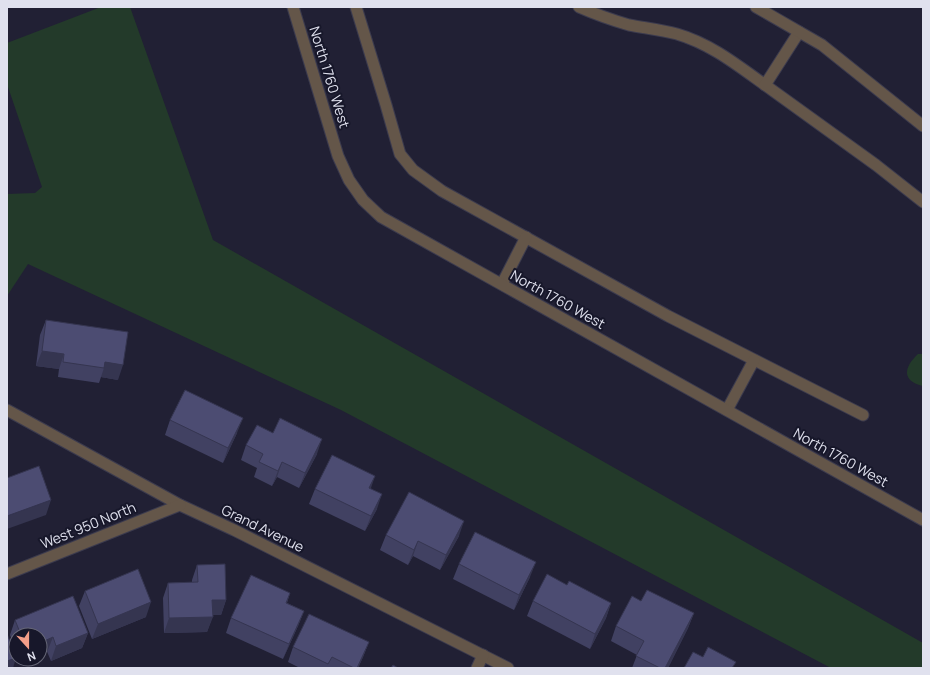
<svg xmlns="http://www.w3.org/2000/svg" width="930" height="675" font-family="Manrope,sans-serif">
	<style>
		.green { fill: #233a2a }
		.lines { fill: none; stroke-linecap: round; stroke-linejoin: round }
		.service-casing { stroke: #3c3b4e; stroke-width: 13 }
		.minor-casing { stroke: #3c3b4e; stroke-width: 13 }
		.service { stroke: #645649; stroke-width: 11 }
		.minor { stroke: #645649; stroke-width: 11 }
		.wall { fill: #414162 }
		.shaded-wall { fill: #353550 }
		.building { fill: #4c4c72; stroke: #353550 }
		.labels { text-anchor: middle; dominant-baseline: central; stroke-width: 4; stroke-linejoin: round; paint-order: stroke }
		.street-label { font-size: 14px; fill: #e0e1ee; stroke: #17172a }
	</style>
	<rect width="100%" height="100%" fill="#212034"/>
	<g class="green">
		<path d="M101,7H130L213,240L923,643V668H831L341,410L28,264L7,296V194L35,193L42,187L7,84V43Z"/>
		<path d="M918,354H923V386C901,381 904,367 918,354Z"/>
	</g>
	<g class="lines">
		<g class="service-casing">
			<g id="service">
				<path d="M356,7L386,105L400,154L413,170L442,191L668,316L863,415"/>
				<path d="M579,7C595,14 612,20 629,25C645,28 662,30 677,34C711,44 737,65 765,85"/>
				<path d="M799,32L765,85L876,165L923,202"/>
				<path d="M502,284L526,237"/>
				<path d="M727,410L754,360"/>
			</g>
		</g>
		<g class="minor-casing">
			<g id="minor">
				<path d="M293,7L338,156L349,180L363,200L381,217L923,520"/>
				<path d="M756,7L822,45L923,126"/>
				<path d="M7,410L180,505L234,530L508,668"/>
				<path d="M7,574L180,505"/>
				<path d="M477,668L483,655"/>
			</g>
		</g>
		<use href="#service" class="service"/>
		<use href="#minor" class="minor"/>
	</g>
	<g class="wall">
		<path d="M46,320L118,380L101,377L99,383L58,377L59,369L36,366L40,335Z"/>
		<path d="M170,420L237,433L223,463L165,435Z"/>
		<path d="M246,445L317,454L299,488L277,477L272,486L254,477L257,468L241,460Z"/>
		<path d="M371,488L377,509L365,531L309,504L315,489Z"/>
		<path d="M386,535L459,536L440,570L413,556L408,565L380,550Z"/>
		<path d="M459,564L530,577L514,610L453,579Z"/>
		<path d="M197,565L226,600L221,615H213L207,632L164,633L163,598L168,583L192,582V580Z"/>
		<path d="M567,585L611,603L606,618L590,649L527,616L533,601Z"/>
		<path d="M85,591L146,617L92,639L79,606Z"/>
		<path d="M290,593L287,603L304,611L298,626L283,659L226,633L231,618Z"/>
		<path d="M641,601L694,613L688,628L668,668H632L637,655L611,641L616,626Z"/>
		<path d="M15,620L88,633L82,648L51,661L40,635H16V650L10,635Z"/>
		<path d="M369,642L363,657L358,668H300L288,662L293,647Z"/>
		<path d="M20,659H31L21,663Z"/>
	</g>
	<g class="shaded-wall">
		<path d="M42,351L64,354L59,369L36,366Z"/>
		<path d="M105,362L123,365L118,380L101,377L104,368Z"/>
		<path d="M243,418L237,433L223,463L228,448Z"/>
		<path d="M322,439L317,454L299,488L305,473Z"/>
		<path d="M282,462L277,477L272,486L278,471Z"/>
		<path d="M375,476L370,491L369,488Z"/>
		<path d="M382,494L377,509L365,531L371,516Z"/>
		<path d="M51,500L46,515L7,529V516Z"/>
		<path d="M464,521L459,536L440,570L446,555Z"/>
		<path d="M418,541L413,556L408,565L414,550Z"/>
		<path d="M536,562L530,577L514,610L519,595Z"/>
		<path d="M212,600H226L221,615H207Z"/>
		<path d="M151,602L146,617L92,639L98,624Z"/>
		<path d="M611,603L606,618L590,649L595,634Z"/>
		<path d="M304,611L298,626L283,659L289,644Z"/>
		<path d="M694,613L688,628L668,668H665Z"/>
		<path d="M213,617L207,632L164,633L169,618Z"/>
		<path d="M88,633L82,648L51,661L56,646Z"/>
		<path d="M53,637L47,652L40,655V643Z"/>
		<path d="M369,642L363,657L358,668H357Z"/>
		<path d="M16,658L13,668H7V661Z"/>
		<path d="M23,659H31L21,663Z"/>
	</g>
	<g class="building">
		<path d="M46,320L128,332L123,365L105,362L104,368L63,362L64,354L42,351Z"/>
		<path d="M185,390L243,418L228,448L170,420Z"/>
		<path d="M280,418L322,439L305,473L282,462L278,471L259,462L263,454L246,445L257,425L273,433Z"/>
		<path d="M332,455L375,476L369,488L382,494L371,516L315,489Z"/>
		<path d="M39,466L51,500L7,516V478Z"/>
		<path d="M409,492L464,521L446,555L418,541L414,550L386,535Z"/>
		<path d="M475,532L536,562L519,595L459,564Z"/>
		<path d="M225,564L226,600H212L213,617L169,618L168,583L198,582L197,565Z"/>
		<path d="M138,569L151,602L98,624L85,591Z"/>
		<path d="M547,574L567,585L569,581L611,603L595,634L533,601Z"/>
		<path d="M251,575L290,593L286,603L304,611L289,644L231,618Z"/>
		<path d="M647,590L694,613L665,668H660L636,656L644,641L616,626L632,596L641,601Z"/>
		<path d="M73,596L88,633L56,646L53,637L40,643V635H21L15,620Z"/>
		<path d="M309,614L369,642L357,668H354L332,657L328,664L293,647Z"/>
		<path d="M7,634L16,656V658L7,661Z"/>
		<path d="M708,647L736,662L732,668H684L693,652L703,657Z"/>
		<path d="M393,665L398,668H391Z"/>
	</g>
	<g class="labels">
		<g class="street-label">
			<text transform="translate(330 77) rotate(73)">North 1760 West</text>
			<text transform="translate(558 299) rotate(29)">North 1760 West</text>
			<text transform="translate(841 457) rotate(29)">North 1760 West</text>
			<text transform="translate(88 525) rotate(-22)">West 950 North</text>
			<text transform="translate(263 528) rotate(26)">Grand Avenue</text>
		</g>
	</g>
	<rect width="930" height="675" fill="none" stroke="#e0e1ee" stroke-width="16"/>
	<g transform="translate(28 647) rotate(159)"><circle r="19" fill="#17172a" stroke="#676878"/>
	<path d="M0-3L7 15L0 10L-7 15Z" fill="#f49e89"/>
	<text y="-6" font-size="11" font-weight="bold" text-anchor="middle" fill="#e0e1ee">N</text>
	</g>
</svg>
